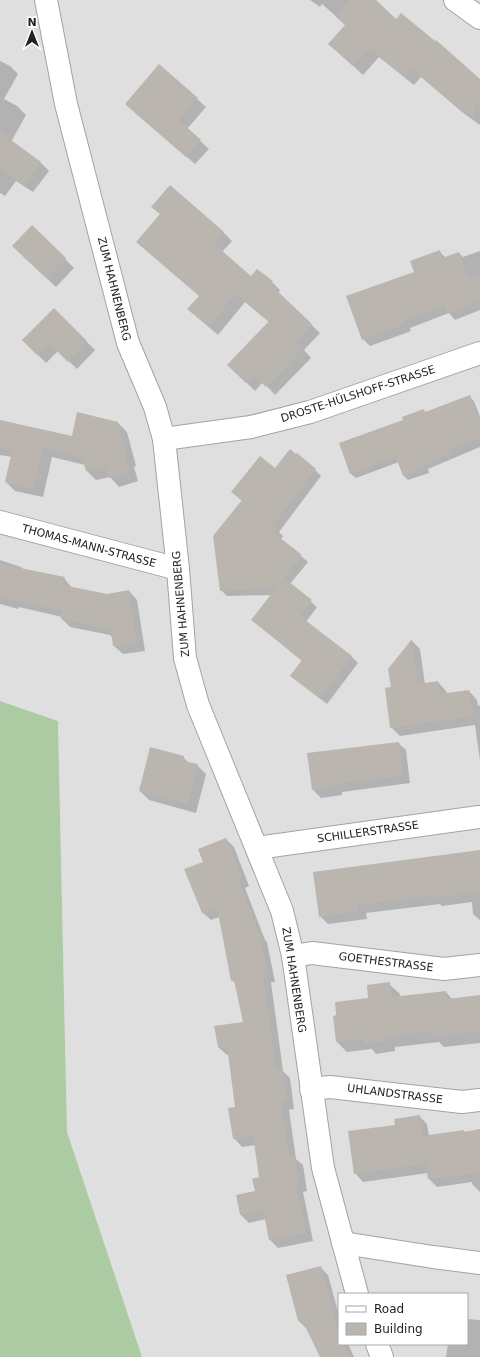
<svg xmlns="http://www.w3.org/2000/svg" width="480" height="1357" font-family="'DejaVu Sans',sans-serif">
	<style>
		.residential { fill: #e0dfdf; fill-rule: evenodd }
		.forest { fill: #accba3 }
		.shadow { fill: #0003 }
		.building { fill: #bab5af }
		.lines { fill: none; stroke-linecap: round; stroke-linejoin: round }
		.minor-casing { stroke: #a3a3a3; stroke-width: 24 }
		.minor { stroke: #fff; stroke-width: 22 }
		.labels { text-anchor: middle; dominant-baseline: central; stroke-width: 4; stroke-linejoin: round; paint-order: stroke }
		.street-label { font-size: 11px; fill: #222; stroke: #fff }
	</style>
	<rect width="100%" height="100%" fill="#f1efea"/>
	<path class="residential" d="M0,0H480V1357H142L67,1133L58,721L0,701ZM339,1294H467V1344H339Z"/>
	<path class="forest" d="M0,701L58,721L67,1132L142,1357H0Z"/>
	<g class="shadow">
		<path d="M310,0H374L397,20L480,80V125L462,112L421,77L414,85L379,57L363,75L338,52L346,25L322,4L320,7Z"/>
		<path d="M0,61L10,66L18,74L4,99L17,106L26,115L11,142L41,163L49,171L33,192L16,181L5,196L0,193Z"/>
		<path d="M159,65L206,107L187,129L209,149L195,164L134,112Z"/>
		<path d="M153,207L223,232L232,241L222,252L251,277L272,282L280,290L278,293L320,333L304,350L311,358L275,395L263,382L255,391L229,365L269,322L245,302L218,335L197,317L200,296L138,242L161,215Z"/>
		<path d="M32,226L74,268L56,287L22,255Z"/>
		<path d="M480,251V310L455,320L449,313L410,328L411,331L370,346L363,339L415,272L440,252L446,258L459,253L463,257Z"/>
		<path d="M54,309L95,350L77,369L58,351L46,363L23,340Z"/>
		<path d="M470,397L474,401L480,417V447L428,469L429,473L408,480L404,476L399,462L356,478L351,474L340,444L404,420L423,410L426,413Z"/>
		<path d="M0,421L72,437L117,422L127,432L136,466L134,467L138,481L119,487L110,477L96,480L87,471L85,465L52,457L43,497L15,491L6,482L12,457L0,455Z"/>
		<path d="M275,469L315,470L321,476L279,532L283,536L281,539L308,562L290,584L317,607L306,622L352,657L358,663L327,704L298,682L291,675L302,661L252,620L272,595L227,596L221,590L242,501L232,492Z"/>
		<path d="M0,560L21,567L24,570L64,578L72,588L107,595L129,591L137,600L145,651L123,654L114,646L113,638L110,635L70,627L62,619V617L19,607L18,609L0,604Z"/>
		<path d="M412,641L420,649L425,684L438,682L446,691L447,694L469,691L477,700L478,706L480,705V761L475,725L400,736L391,727L392,688Z"/>
		<path d="M398,743L406,750L410,783L342,792V795L321,798L313,790Z"/>
		<path d="M183,757L189,763L197,765L206,774L196,813L149,800L140,791Z"/>
		<path d="M226,839L234,847L249,886L245,888L265,940L267,942L275,982H271L283,1071L290,1078L294,1109L289,1110L296,1159L303,1165L307,1191L303,1192L313,1241L278,1248L270,1240L266,1219L249,1223L241,1215L237,1195L256,1192L260,1178L256,1145L242,1147L234,1138L236,1108L229,1054L227,1055L218,1047L244,1023L236,984L232,980L220,917L211,920L202,912L204,863Z"/>
		<path d="M480,851V920L473,914L472,902L442,906L440,904L366,913L367,919L328,924L320,916Z"/>
		<path d="M389,984L400,994V997L446,992L452,999L480,996V1043L444,1047L439,1042L395,1047V1051L376,1054L372,1049L347,1052L337,1042L334,1017L369,999Z"/>
		<path d="M419,1116L427,1124L429,1136L464,1131L465,1132L480,1130V1192L472,1184V1182L437,1187L429,1179L428,1173L363,1182L355,1173L396,1126Z"/>
		<path d="M320,1267L328,1275L339,1315V1344H348L354,1357H321L308,1330L299,1321L287,1276Z"/>
		<path d="M467,1319L480,1320V1357H446L448,1344H467Z"/>
	</g>
	<g class="building">
		<path d="M349,0H376L396,19L401,13L435,41L436,40L480,79V107L475,104V119L452,103L412,69L405,77L370,49L353,66L328,44L345,25L335,16Z"/>
		<path d="M159,64L198,98L179,120L201,140L186,157L125,104Z"/>
		<path d="M0,132L41,162L24,185L0,168Z"/>
		<path d="M170,185L224,232L214,244L251,276L257,269L273,281L270,284L312,324L296,342L303,349L266,387L254,375L246,383L227,365L269,321L236,294L209,327L187,309L199,296L136,242L160,214L151,207Z"/>
		<path d="M32,225L66,258L46,278L12,246Z"/>
		<path d="M440,250L442,258L459,252L469,279L480,275V301L447,313L444,305L403,321L405,324L362,340L346,296L414,272L410,261Z"/>
		<path d="M54,308L87,341L68,362L49,343L37,355L22,340Z"/>
		<path d="M470,395L480,423V438L450,449L451,453L424,465L425,468L403,476L396,457L350,474L339,443L403,420L402,417L424,409L425,412Z"/>
		<path d="M77,412L118,422L127,457L126,458L130,472L109,478L106,466L86,471L82,458L43,448L34,489L5,482L12,451L0,448V420L72,436Z"/>
		<path d="M290,449L296,454L297,453L316,469L273,526L278,529L274,533L302,555L284,578L312,600L300,616L352,656L320,698L290,676L302,660L251,620L276,588L220,591L213,536L242,500L231,492L260,456L275,468Z"/>
		<path d="M0,564L65,577L63,585L107,594L129,590L137,643L113,646L111,630L105,631L104,628L61,619L62,611L0,597Z"/>
		<path d="M412,639L418,684L438,681L440,694L469,690L473,716L390,728L385,688L391,687L388,669Z"/>
		<path d="M399,742L403,776L334,784L335,787L312,790L307,753Z"/>
		<path d="M150,747L184,756L183,761L198,764L187,804L139,791Z"/>
		<path d="M226,838L242,878L238,879L256,925L258,933H260L268,974H263L276,1070L282,1069L287,1101L281,1102L289,1157L295,1156L299,1183L296,1184L306,1233L269,1240L263,1209L240,1215L236,1195L255,1191L252,1179L259,1177L253,1136L233,1139L228,1108L235,1107L227,1046L218,1047L214,1026L243,1022L234,980L231,981L217,907L202,913L184,869L203,862L198,849Z"/>
		<path d="M480,850V892L433,898V896L358,905L359,911L319,917L313,872Z"/>
		<path d="M390,982L391,997L446,991L447,999L480,995V1031L433,1037L432,1031L385,1037L386,1041L365,1044L364,1039L336,1042L333,1016L336,1015L335,1002L368,998L367,985Z"/>
		<path d="M420,1115L422,1136L464,1130V1132L480,1129V1173L428,1179L426,1164L354,1174L348,1131L395,1125L394,1119Z"/>
		<path d="M321,1266L339,1333V1344H344L350,1357H320L302,1320L298,1321L286,1275Z"/>
	</g>
	<g class="lines">
		<g class="minor-casing">
			<g id="minor">
				<path d="M46,0L66,104L128,343L155,407L164,439L178,569L185,658L198,705L282,911L293,956L323,1168L357,1294"/>
				<path d="M455,0L480,18"/>
				<path d="M164,439L251,427L310,412L480,353"/>
				<path d="M0,522L178,569"/>
				<path d="M257,848L479,817"/>
				<path d="M293,956L312,953L444,969L480,965"/>
				<path d="M311,1089L330,1087L462,1102L480,1100"/>
				<path d="M343,1243L433,1257L480,1263"/>
				<path d="M377,1344L382,1357"/>
			</g>
		</g>
		<use href="#minor" class="minor"/>
	</g>
	<g class="labels">
		<g class="street-label">
			<text transform="translate(114 289) rotate(76)">ZUM HAHNENBERG</text>
			<text transform="translate(358 394) rotate(-18)">DROSTE-HÜLSHOFF-STRASSE</text>
			<text transform="translate(89 546) rotate(15)">THOMAS-MANN-STRASSE</text>
			<text transform="translate(181 604) rotate(-95)">ZUM HAHNENBERG</text>
			<text transform="translate(368 832) rotate(-8)">SCHILLERSTRASSE</text>
			<text transform="translate(386 962) rotate(7)">GOETHESTRASSE</text>
			<text transform="translate(294 980) rotate(81)">ZUM HAHNENBERG</text>
			<text transform="translate(395 1094) rotate(7)">UHLANDSTRASSE</text>
		</g>
	</g>
	<rect x="338" y="1293" width="130" height="52" fill="#ffffff" stroke="#a7a7a7"/>
	<rect x="346" y="1306" width="20" height="6" fill="#ffffff" stroke="#a7a7a7"/>
	<text x="374" y="1313" font-size="12" fill="#222222">Road</text>
	<rect x="346" y="1323" width="20" height="12" fill="#bab5af" stroke="#a7a7a7"/>
	<text x="374" y="1333" font-size="12" fill="#222222">Building</text>
	<g transform="translate(32 32)" stroke="#ffffff" stroke-width="3" paint-order="stroke">
	<path d="M0-3L7 15L0 10L-7 15Z" fill="#222222"/>
	<text y="-6" font-size="11" font-weight="bold" text-anchor="middle" fill="#222222">N</text>
	</g>
</svg>
